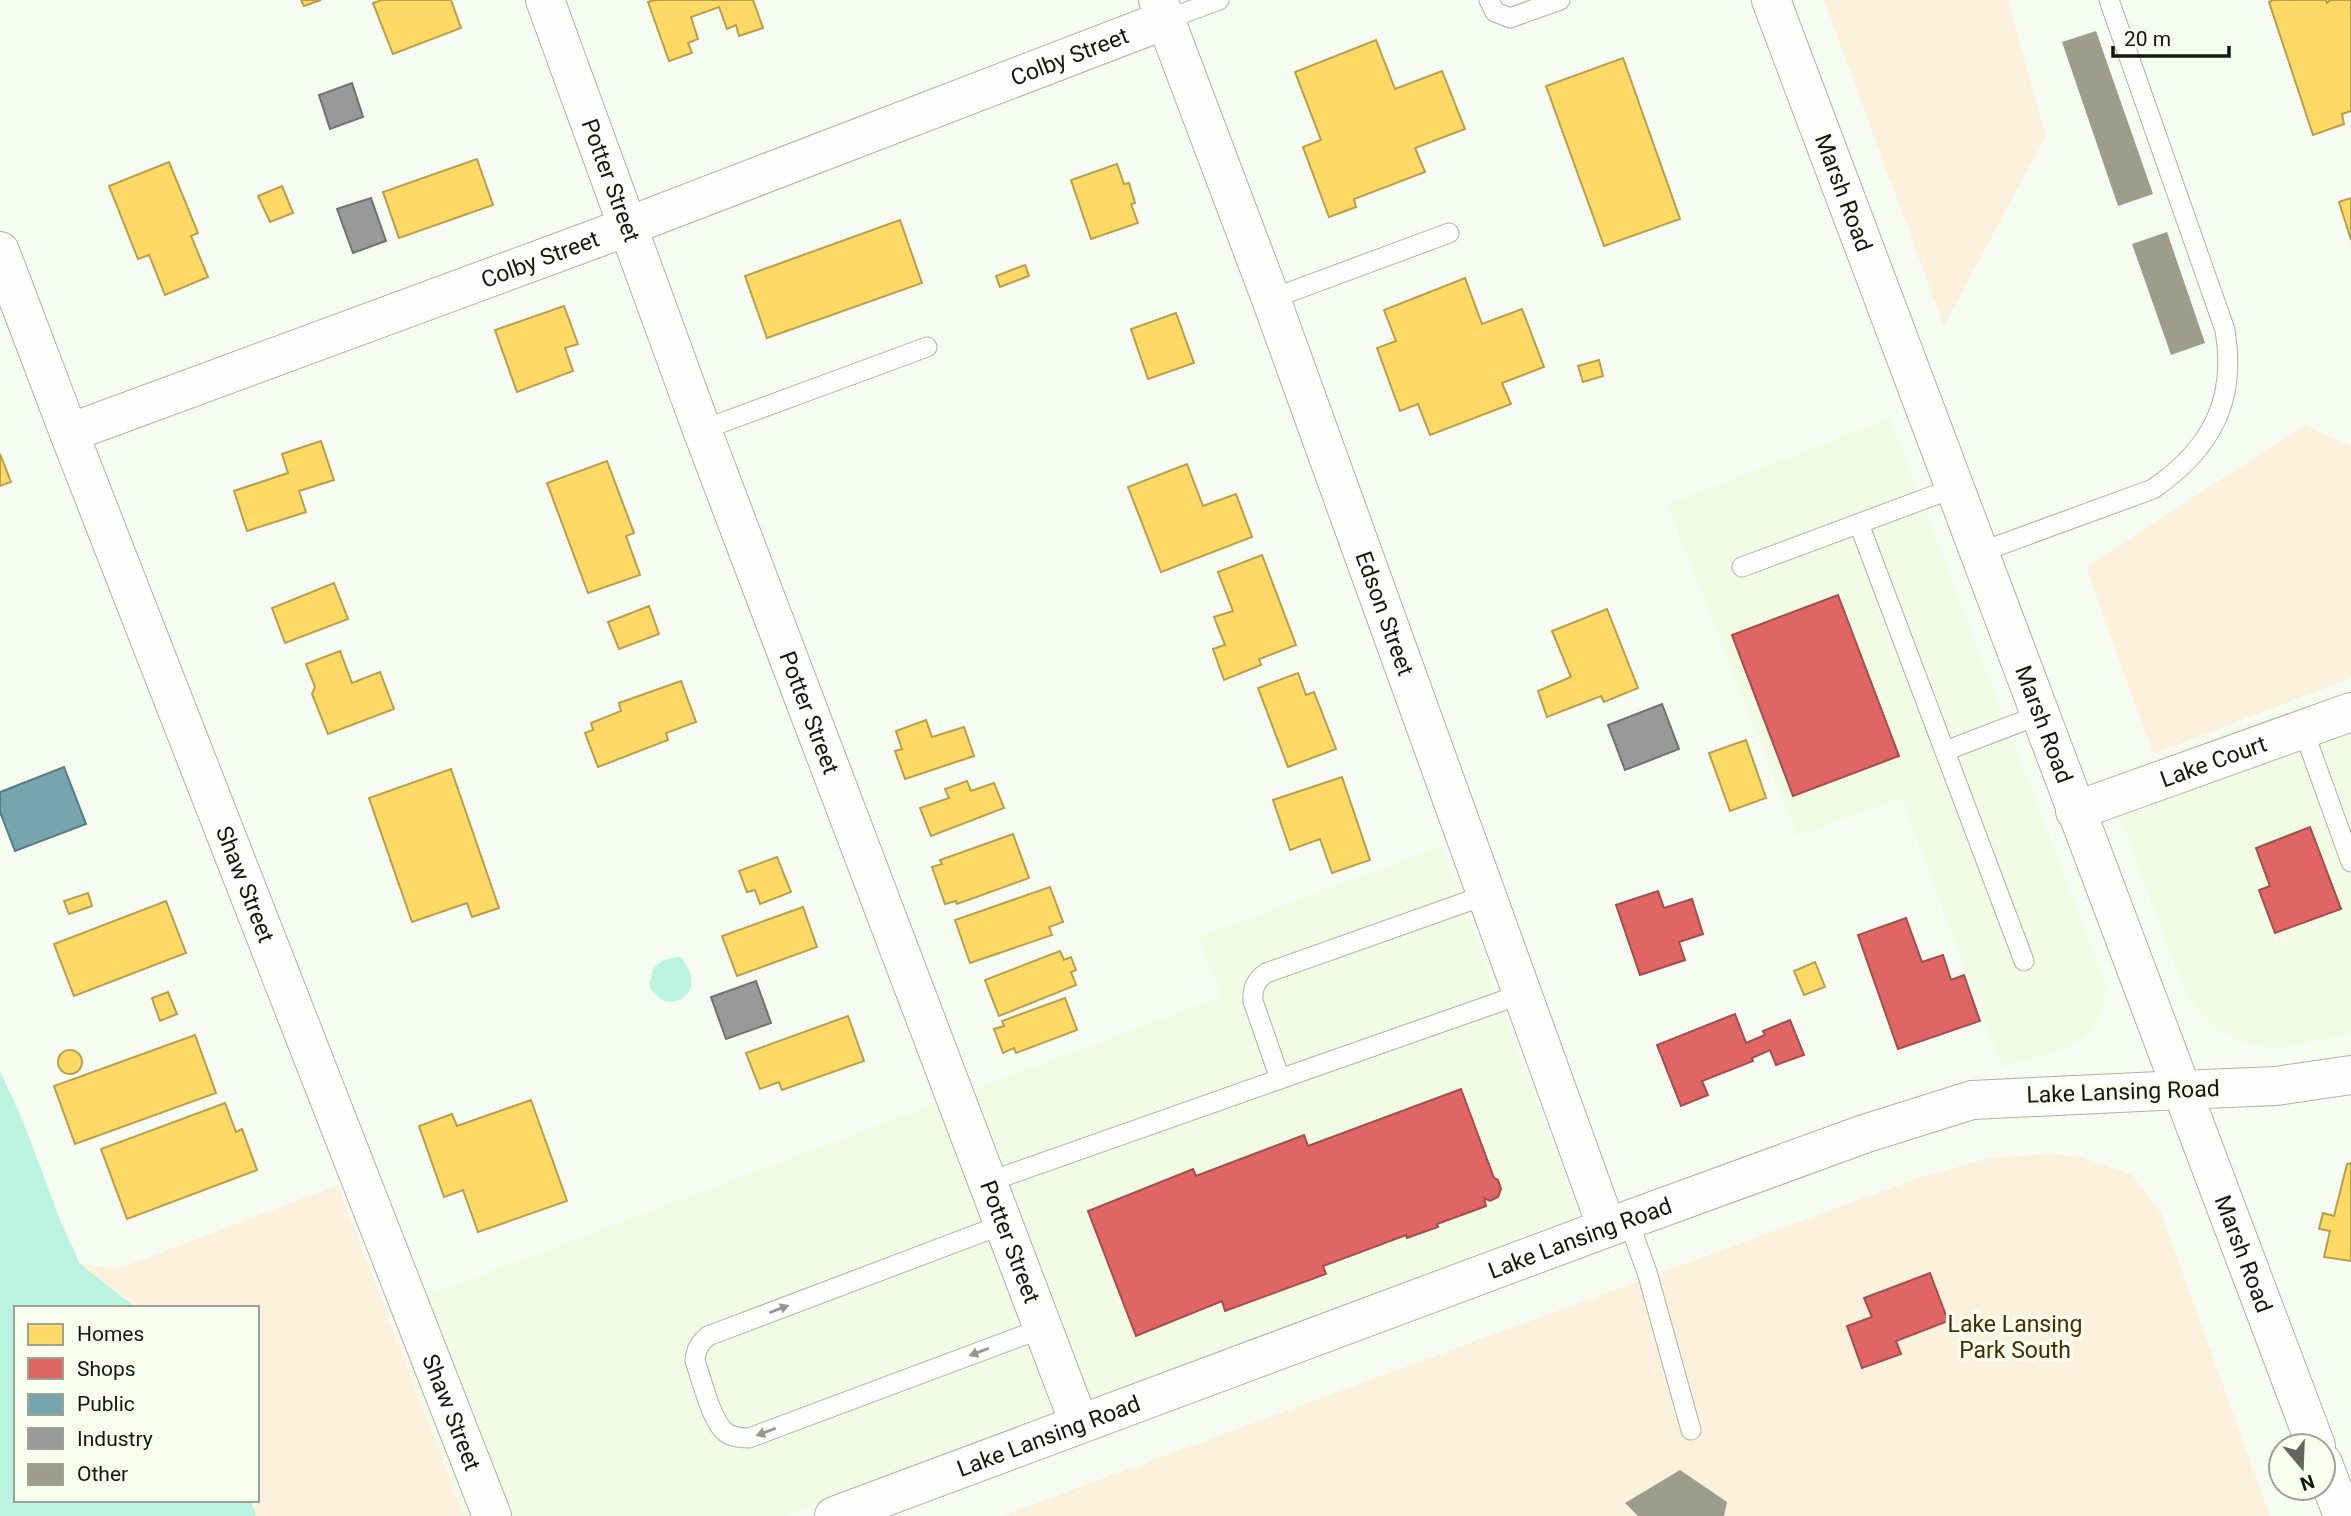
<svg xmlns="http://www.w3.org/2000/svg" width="2351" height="1516" font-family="Roboto,sans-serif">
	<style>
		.built { fill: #f2fbe4 }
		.green { fill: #fbf1dd }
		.water { fill: #baf4e0 }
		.homes { fill: #ffd966; stroke: #b89f4c; stroke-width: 2 }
		.shops { fill: #e06666; stroke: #a34e4c; stroke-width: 2 }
		.public { fill: #76a5af; stroke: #597a7f; stroke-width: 2 }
		.industry { fill: #999; stroke: #71726f; stroke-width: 2 }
		.building { fill: #9d9d8c }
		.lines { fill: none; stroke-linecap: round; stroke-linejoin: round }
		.lane-casing { stroke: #adb2a8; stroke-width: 21 }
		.street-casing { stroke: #adb2a8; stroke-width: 40 }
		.secondary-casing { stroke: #adb2a8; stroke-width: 40 }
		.lane { stroke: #fefffd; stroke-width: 19 }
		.street { stroke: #fefffd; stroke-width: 38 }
		.secondary { stroke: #fefffd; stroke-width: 38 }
		.oneway { fill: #959791 }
		.labels { text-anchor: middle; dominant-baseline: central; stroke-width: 7; stroke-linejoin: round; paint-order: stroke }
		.street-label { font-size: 23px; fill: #14170e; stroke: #f8ffef }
		.park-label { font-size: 23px; fill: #472c00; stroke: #f8ffef }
	</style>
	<rect width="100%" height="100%" fill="#f7fcf2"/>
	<g class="built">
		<path d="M1890,418L2107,988L2100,1016L2093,1027L2075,1044L2064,1050L2002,1067L1902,798L1797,836L1667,504Z"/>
		<path d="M2351,688V1034L2287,1047L2268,1048L2249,1044L2231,1037L2213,1026L2197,1010L2185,991L2105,776Z"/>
		<path d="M1441,846L1580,1217L786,1516H464L387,1310L1221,996L1199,937Z"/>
	</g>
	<g class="green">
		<path d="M1824,0H2008L2046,136L1944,326Z"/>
		<path d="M2305,425L2351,446V678L2153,754L2086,567Z"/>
		<path d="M2048,1154L2081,1157L2132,1175L2161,1213L2270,1516H1001L1918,1178L1989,1158Z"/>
		<path d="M338,1185L464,1516H256L251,1500H257V1308H136L80,1264L118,1269Z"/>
	</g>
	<g class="water">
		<path d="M680,957C692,970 699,990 679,1000C674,1002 668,1002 662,1000C658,998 653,991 650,988C650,966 658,959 680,957Z"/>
		<path d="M0,1071L24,1124L60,1220L80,1264L136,1308H16V1500H251L256,1516H0Z"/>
	</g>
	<g class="homes">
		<path d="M301,0H321L304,6Z"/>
		<path d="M382,0H451L461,28L393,54L373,3Z"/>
		<path d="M654,0H753L763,28L739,36L736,25L727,29L719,7L691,17L698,39L688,43L692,53L669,61L648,2Z"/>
		<path d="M2273,0H2326L2327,3L2330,0H2351V111L2342,114L2344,124L2313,135L2269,2Z"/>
		<path d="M1376,40L1395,89L1442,71L1465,129L1415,148L1425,172L1354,199L1356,207L1329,217L1303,147L1321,140L1295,72Z"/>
		<path d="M1623,58L1680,219L1604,246L1546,86Z"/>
		<path d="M477,159L493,205L399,238L383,192Z"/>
		<path d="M169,162L198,233L191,236L208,277L165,295L149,255L138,259L109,186Z"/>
		<path d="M1117,164L1124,184L1129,183L1135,203L1131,204L1138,223L1091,239L1071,180Z"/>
		<path d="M282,186L293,213L270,222L258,196Z"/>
		<path d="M2351,198V240L2339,202Z"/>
		<path d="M900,220L922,283L767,338L745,276Z"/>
		<path d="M1025,265L1029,276L1000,287L996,276Z"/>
		<path d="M1465,278L1482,324L1522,309L1544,367L1502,383L1511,404L1430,435L1418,404L1400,411L1377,348L1396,341L1384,310Z"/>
		<path d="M564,306L578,344L565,348L573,371L517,392L495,330Z"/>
		<path d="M1176,313L1194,363L1148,379L1131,329Z"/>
		<path d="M1599,360L1603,376L1583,382L1578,366Z"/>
		<path d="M321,441L334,480L299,491L306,512L247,531L234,491L288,473L282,454Z"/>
		<path d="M0,454L11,482L0,486Z"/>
		<path d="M607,461L634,533L626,536L640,575L588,593L547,483Z"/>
		<path d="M1187,464L1203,506L1236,494L1252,537L1161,572L1128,487Z"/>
		<path d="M1262,555L1296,645L1259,659L1261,665L1224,680L1213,649L1225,645L1214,617L1233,611L1218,572Z"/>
		<path d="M334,583L348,619L285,643L272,608Z"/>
		<path d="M649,606L659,634L619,649L608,622Z"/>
		<path d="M1607,609L1638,688L1604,702L1601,696L1547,717L1538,691L1571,677L1552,631Z"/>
		<path d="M340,651L352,683L380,672L394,709L328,734L312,694L315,687L306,664Z"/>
		<path d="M1298,673L1306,695L1314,692L1336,749L1288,767L1258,688Z"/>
		<path d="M681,681L696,722L666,733L668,740L598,767L585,733L593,730L591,723L621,711L619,703Z"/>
		<path d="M926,720L932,737L964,727L974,756L905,779L895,751L902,749L896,731Z"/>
		<path d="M1746,740L1766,798L1730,811L1709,753Z"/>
		<path d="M451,769L499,908L472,917L467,903L412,922L369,798Z"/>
		<path d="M1342,777L1370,860L1332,873L1320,839L1290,850L1273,800Z"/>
		<path d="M967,781L971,791L994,783L1004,808L931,836L920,808L949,798L945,789Z"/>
		<path d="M1013,834L1029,878L957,904L956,901L945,904L932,867L942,864L940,860Z"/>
		<path d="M777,857L791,892L760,904L755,890L747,892L739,871Z"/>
		<path d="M1050,887L1063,922L1049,927L1052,935L970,963L955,920Z"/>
		<path d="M88,893L92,906L69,914L64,901Z"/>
		<path d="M166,901L186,953L74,996L54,944Z"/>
		<path d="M803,907L817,947L737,976L722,936Z"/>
		<path d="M1060,951L1064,960L1071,957L1076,970L1071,972L1076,985L999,1016L985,980Z"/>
		<path d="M1815,962L1825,987L1804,995L1794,971Z"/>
		<path d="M168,992L177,1014L160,1021L152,998Z"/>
		<path d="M1065,998L1077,1030L1016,1053L1014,1048L1003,1053L994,1029L1004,1026L1002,1021Z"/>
		<path d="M848,1016L864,1061L782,1090L779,1082L760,1089L746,1053Z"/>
		<path d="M195,1035L216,1093L75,1144L54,1086Z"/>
		<circle cx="70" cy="1062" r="12"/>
		<path d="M531,1100L567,1201L478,1232L463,1190L444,1197L419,1126L452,1114L457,1126Z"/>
		<path d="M225,1103L236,1132L242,1129L257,1170L127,1219L101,1149Z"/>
		<path d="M2351,1163V1261L2324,1257L2330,1231L2319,1229L2323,1213L2334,1216L2347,1164Z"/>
	</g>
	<g class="shops">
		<path d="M1838,595L1899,756L1793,796L1732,635Z"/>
		<path d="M2310,827L2341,909L2275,933L2259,890L2270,886L2256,848Z"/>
		<path d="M1658,891L1664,908L1692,899L1703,934L1679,942L1685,960L1640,975L1616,905Z"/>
		<path d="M1906,918L1922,962L1943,955L1951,980L1964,975L1980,1021L1898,1049L1858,935Z"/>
		<path d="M1735,1014L1746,1043L1765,1035L1763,1031L1790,1020L1804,1055L1776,1065L1770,1050L1752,1058L1753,1061L1702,1081L1708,1095L1681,1106L1657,1045Z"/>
		<path d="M1461,1089L1494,1178L1498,1180L1501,1189L1498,1197L1490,1201L1484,1198L1486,1206L1437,1224L1438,1227L1407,1238L1406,1235L1323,1266L1326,1274L1225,1311L1222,1301L1136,1336L1088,1211L1193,1169L1196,1176L1304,1135L1308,1146Z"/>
		<path d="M1930,1273L1948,1321L1896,1341L1901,1354L1862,1368L1847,1326L1872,1317L1864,1298Z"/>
	</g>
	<path class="public" d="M64,767L86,824L15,851L0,812V792Z"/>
	<g class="industry">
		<path d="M352,83L363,117L330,129L319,95Z"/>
		<path d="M371,198L386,241L353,253L337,209Z"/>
		<path d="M1662,704L1679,749L1625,770L1608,725Z"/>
		<path d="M756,981L771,1023L726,1039L711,997Z"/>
	</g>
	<g class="building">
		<path d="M2096,31L2153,194L2118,206L2062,42Z"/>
		<path d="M2167,232L2205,343L2171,355L2132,244Z"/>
		<path d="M1680,1470L1727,1502L1724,1516H1638L1625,1503Z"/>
	</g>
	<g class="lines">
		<g class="lane-casing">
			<g id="lane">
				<path d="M1489,0L1495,12L1510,18L1560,0"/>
				<path d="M1165,20L1219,0"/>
				<path d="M1271,299L1449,233"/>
				<path d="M702,430L927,347"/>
				<path d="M1859,524L2024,961"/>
				<path d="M1978,553L2153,489C2211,449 2237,401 2225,330L2109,0"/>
				<path d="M1742,567L1954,488"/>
				<path d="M2303,729L2351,862"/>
				<path d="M1945,751L2039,715"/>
				<path d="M1486,895L1266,973C1256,980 1252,988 1253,1001L1280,1079L1522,994"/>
				<path d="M988,1182L1280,1079"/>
				<path d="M1628,1220L1647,1272L1691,1430"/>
				<path d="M1004,1224L708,1336C699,1344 696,1349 695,1361C702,1380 710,1416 723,1430C730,1437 739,1438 749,1438L1043,1328"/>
			</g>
		</g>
		<g class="street-casing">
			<g id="street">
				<path id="s1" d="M545,0L702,430L1079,1423"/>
				<path id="s2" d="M1158,0L1271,299L1607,1228"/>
				<path id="s3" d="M0,251L69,433L492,1516"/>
				<path id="s4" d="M69,433L592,240L1165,20"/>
				<path id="s5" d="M2075,811L2351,712"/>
				<path id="s6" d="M834,1516L1628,1220L1864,1134L1972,1100L2181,1090"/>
			</g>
		</g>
		<g class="secondary-casing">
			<g id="secondary">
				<path id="s7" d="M1771,0L2316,1446"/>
				<path d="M2181,1090L2276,1086L2351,1075"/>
				<path d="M2323,1463L2343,1516"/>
			</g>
		</g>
		<use href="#lane" class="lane"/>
		<use href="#street" class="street"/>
		<use href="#secondary" class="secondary"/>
	</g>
	<defs><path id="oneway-solid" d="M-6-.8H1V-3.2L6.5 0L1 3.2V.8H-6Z" transform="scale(1.75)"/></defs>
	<g class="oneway">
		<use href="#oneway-solid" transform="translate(779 1309) rotate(-21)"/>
		<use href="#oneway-solid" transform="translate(979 1352) rotate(159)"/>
		<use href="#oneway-solid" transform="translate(766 1432) rotate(159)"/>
	</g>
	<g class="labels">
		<g class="street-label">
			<text stroke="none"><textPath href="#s4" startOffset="1069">Colby Street</textPath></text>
			<text stroke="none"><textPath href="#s1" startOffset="192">Potter Street</textPath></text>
			<text stroke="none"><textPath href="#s7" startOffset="206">Marsh Road</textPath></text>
			<text stroke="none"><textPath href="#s4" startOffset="502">Colby Street</textPath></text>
			<text stroke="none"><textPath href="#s2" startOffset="654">Edson Street</textPath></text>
			<text stroke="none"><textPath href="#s1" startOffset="760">Potter Street</textPath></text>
			<text stroke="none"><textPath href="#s7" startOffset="774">Marsh Road</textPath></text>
			<text stroke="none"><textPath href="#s5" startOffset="147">Lake Court</textPath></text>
			<text stroke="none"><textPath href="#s3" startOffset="679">Shaw Street</textPath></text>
			<text transform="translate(2123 1092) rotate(-2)">Lake Lansing Road</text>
			<text stroke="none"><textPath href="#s6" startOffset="796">Lake Lansing Road</textPath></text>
			<text stroke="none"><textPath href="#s1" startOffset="1326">Potter Street</textPath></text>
			<text stroke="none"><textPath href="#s7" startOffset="1340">Marsh Road</textPath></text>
			<text stroke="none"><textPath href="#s3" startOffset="1246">Shaw Street</textPath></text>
			<text stroke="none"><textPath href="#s6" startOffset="229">Lake Lansing Road</textPath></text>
		</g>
		<g class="park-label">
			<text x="2015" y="1324">Lake Lansing<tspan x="2015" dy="26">Park South</tspan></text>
		</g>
	</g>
	<rect x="14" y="1306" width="245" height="196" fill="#f8ffef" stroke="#9da295" stroke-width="2"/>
	<rect x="28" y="1324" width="35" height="21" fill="#ffd966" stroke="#9da295" stroke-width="2"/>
	<text x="77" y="1341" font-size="21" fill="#14170e">Homes</text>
	<rect x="28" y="1358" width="35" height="21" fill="#e06666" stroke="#9da295" stroke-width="2"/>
	<text x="77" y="1376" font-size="21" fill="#14170e">Shops</text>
	<rect x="28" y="1394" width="35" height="21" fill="#76a5af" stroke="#9da295" stroke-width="2"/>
	<text x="77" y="1411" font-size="21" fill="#14170e">Public</text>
	<rect x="28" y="1428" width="35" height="21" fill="#999999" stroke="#9da295" stroke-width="2"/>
	<text x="77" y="1446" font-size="21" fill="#14170e">Industry</text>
	<rect x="28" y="1464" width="35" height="21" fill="#9d9d8c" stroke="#9da295" stroke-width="2"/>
	<text x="77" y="1481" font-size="21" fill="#14170e">Other</text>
	<g transform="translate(2302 1467) rotate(161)"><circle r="33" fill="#f8ffef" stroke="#9da295" stroke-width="2"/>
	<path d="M0-5L12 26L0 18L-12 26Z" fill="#63675e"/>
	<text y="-10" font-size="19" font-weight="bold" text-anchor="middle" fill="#14170e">N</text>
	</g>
	<path d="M2113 46v10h116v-10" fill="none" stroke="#14170e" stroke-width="3.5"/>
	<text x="2124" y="46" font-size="21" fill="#14170e" stroke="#f8ffef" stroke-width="5" paint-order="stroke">20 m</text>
</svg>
